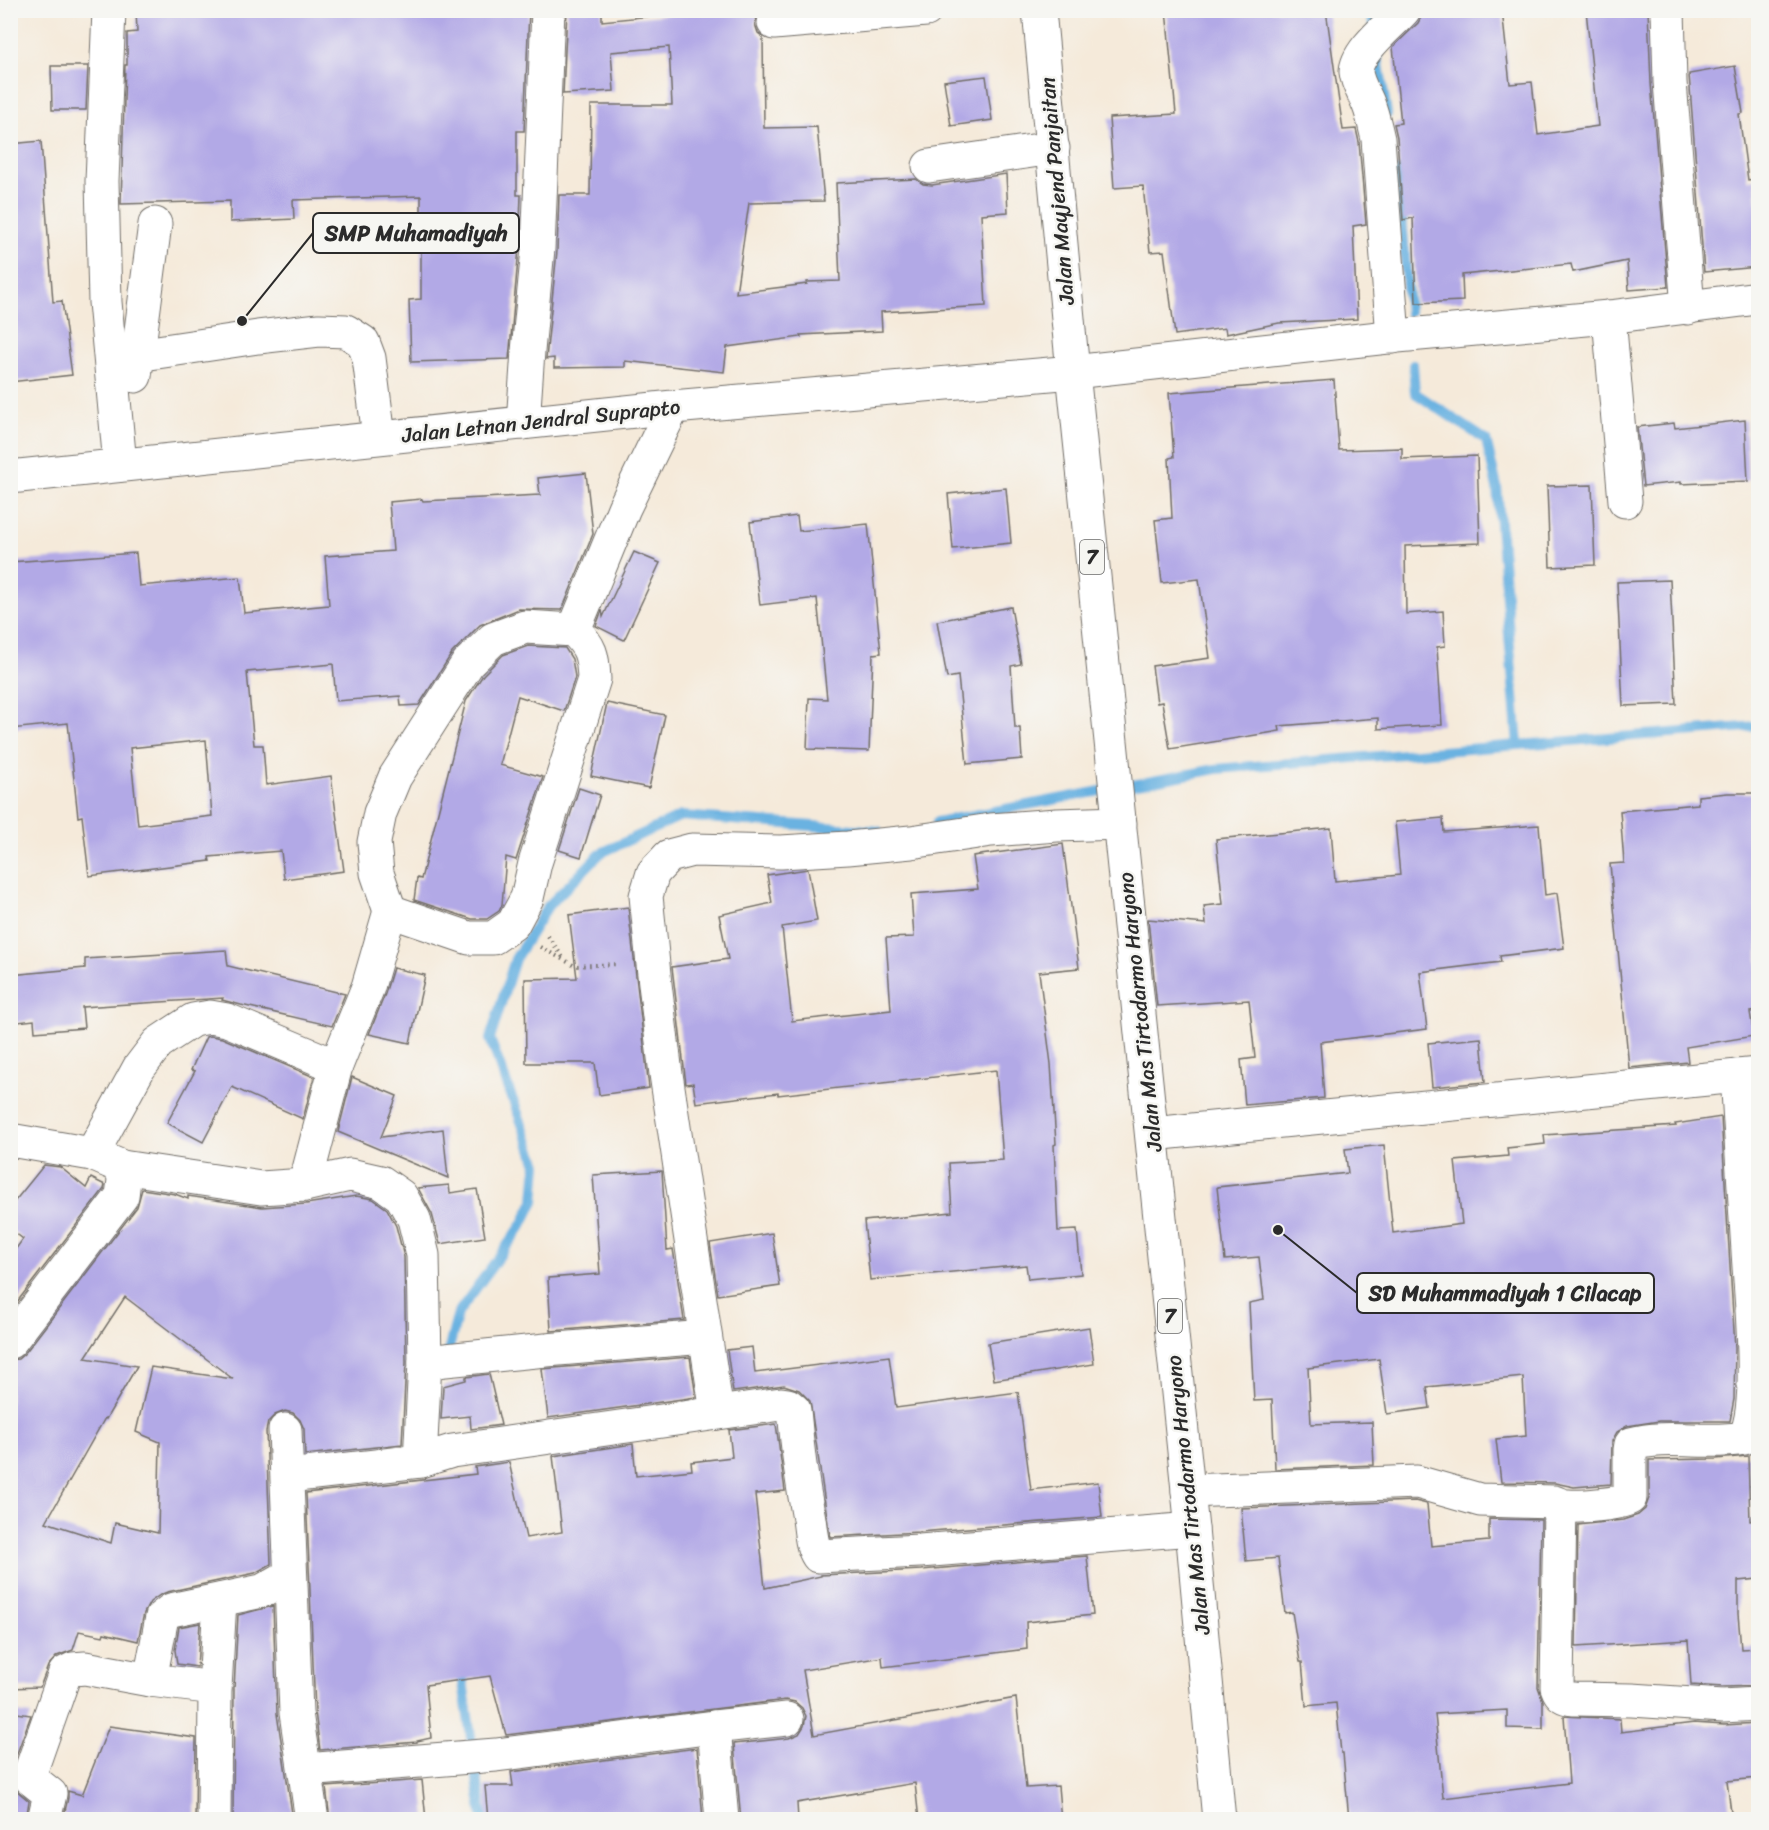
<svg xmlns="http://www.w3.org/2000/svg" width="1769" height="1830" font-family="Sriracha,sans-serif">
	<style>
		.lines { fill: none; stroke-linecap: round; stroke-linejoin: round }
		.stream { stroke: #6ab2e1; stroke-width: 10 }
		.building { fill: #b2a9e6; fill-rule: evenodd }
		.minor-casing { stroke: #726e68; stroke-width: 35 }
		.major-casing { stroke: #726e68; stroke-width: 35 }
		.highway-casing { stroke: #726e68; stroke-width: 35 }
		.path { stroke: #726e68; stroke-width: 4; stroke-dasharray: 1.5 4.5; stroke-linecap: butt }
		.minor { stroke: #fff; stroke-width: 33 }
		.major { stroke: #fff; stroke-width: 33 }
		.highway { stroke: #fff; stroke-width: 33 }
		.labels { text-anchor: middle; dominant-baseline: central; stroke-width: 5; stroke-linejoin: round; paint-order: stroke }
		.shield { fill: #f6f6f2; stroke: #686867; stroke-width: 1.5 }
		.shield-label { font-size: 20px; font-weight: bold; fill: #2b2b2b }
		.street-label { font-size: 21px; fill: #2b2b2b; stroke: #f6f6f2 }
		.leader { fill: none; stroke: #2b2b2b; stroke-width: 2 }
		.callout-dot { fill: #2b2b2b; stroke: #f6f6f2; stroke-width: 2 }
		.callout { fill: #f6f6f2; stroke: #2b2b2b; stroke-width: 2 }
		.callout-label { font-size: 22px; text-anchor: middle; font-weight: bold; fill: #2b2b2b }
	</style>
	<rect width="100%" height="100%" fill="#f6f6f2"/>
	<filter id="ink" filterUnits="userSpaceOnUse"><feTurbulence type="fractalNoise" baseFrequency=".0167" numOctaves="2"/><feDisplacementMap in="SourceGraphic" scale="12" xChannelSelector="R" yChannelSelector="G"/><feConvolveMatrix kernelMatrix="1 2 1 2 8 2 1 2 1" color-interpolation-filters="sRGB"/></filter>
	<filter id="wash" filterUnits="userSpaceOnUse"><feTurbulence type="fractalNoise" baseFrequency=".008" numOctaves="4" result="noise"/><feDisplacementMap in="SourceGraphic" scale="24" xChannelSelector="R" yChannelSelector="G"/><feGaussianBlur stdDeviation="1.35" result="paint"/><feColorMatrix in="noise" values="0 0 0 0 0 0 0 0 0 0 0 0 0 0 0 0 0 1.4 0 .05"/><feComposite in="paint" operator="in"/></filter>
	<g filter="url(#wash)">
		<rect width="100%" height="100%" fill="#f5eada"/>
		<g class="lines">
			<g class="stream">
				<path d="M1371,10L1374,31"/>
				<path d="M1376,46L1387,114"/>
				<path d="M1396,171L1401,203L1409,312"/>
				<path d="M1413,365L1415,393L1486,440L1497,487L1518,745"/>
				<path d="M937,822L1216,769L1758,726"/>
				<path d="M447,1356L458,1313L522,1225L534,1201L537,1164L490,1039L515,959L548,906L601,853L681,816L878,831"/>
				<path d="M461,1668L483,1820"/>
			</g>
		</g>
		<g id="blocks">
			<g class="building">
				<path d="M136,10H529L524,131H517V195H521L519,248L509,359L411,362L409,300L421,299V196L293,200L294,219L230,222V201L121,204L125,65H127V33L137,32Z"/>
				<path d="M567,10H602V21L712,10V13L759,12L755,24L758,33L763,37L764,128L817,127L824,201L749,203L736,293L807,284V282L840,281L836,183L916,179L923,184L932,185L1006,174L1008,212L981,214L986,306L881,312L882,331L800,335L801,337L727,347L724,372L625,361V367L554,368V358L546,359L557,251L559,195H590L591,105H672L669,47L611,52L614,91L563,94Z"/>
				<path d="M1166,10H1326L1343,130L1356,129L1359,142L1366,224L1353,226L1357,319L1279,323L1226,334L1225,328L1175,335L1164,251L1150,252L1143,186L1114,188L1109,118L1176,114Z"/>
				<path d="M1422,10H1502L1510,84L1532,82L1538,135L1598,126L1586,10H1648L1651,83L1668,287L1629,290L1627,261L1573,272L1571,264L1462,275L1463,301L1416,303L1413,218L1403,220L1397,137L1394,124L1401,123L1393,47L1418,23L1422,15Z"/>
				<path d="M51,66H88L86,110H52Z"/>
				<path d="M1735,66L1743,113L1739,114L1748,180L1755,179L1758,218V267L1704,272L1689,74Z"/>
				<path d="M986,76L992,120L951,126L944,81Z"/>
				<path d="M41,141L53,302L62,301L72,375L10,382V144Z"/>
				<path d="M1334,380L1339,450L1402,448V459L1477,456L1480,543L1405,546L1406,614L1443,611L1445,646L1437,647L1442,725L1378,729V718L1279,726L1280,731L1170,749L1162,702L1157,703L1152,666L1210,658L1199,579L1162,583L1155,520L1172,518L1169,458L1174,457L1169,393Z"/>
				<path d="M1745,420L1748,481L1681,484V482L1643,486L1637,427L1674,423L1675,428Z"/>
				<path d="M586,473L593,534L562,610L519,609L480,625L452,653L419,705L401,706L400,696L336,701L333,664L247,672L254,745H263L266,785L331,776L344,871L284,879L281,851L209,857L210,861L89,876L82,816L78,817L68,723L10,729V562L136,553L139,586L240,577L244,613L329,605L325,556L393,551L389,502L422,499L423,501L540,495L538,478ZM206,740L212,816L138,825L130,748Z"/>
				<path d="M1592,485L1595,565L1550,567L1547,486Z"/>
				<path d="M1006,488L1011,543L953,549L948,494Z"/>
				<path d="M797,516L799,531L868,524L881,653L873,654L869,751L807,749L809,698L827,699L817,598L760,605L750,522Z"/>
				<path d="M634,552L660,563L624,640L596,626L602,610L603,617Z"/>
				<path d="M1670,580L1676,704L1623,706L1617,582Z"/>
				<path d="M1011,607L1021,664L1011,666L1015,728H1020L1022,759L967,764L958,676L947,678L937,621Z"/>
				<path d="M528,646L565,648L572,659L575,677L564,711L518,696L500,765L543,777L516,860L506,857L502,905L499,911L487,919H472L414,900L417,878L421,879L466,701L483,675L503,655Z"/>
				<path d="M607,703L665,715L649,788L591,776Z"/>
				<path d="M579,788L600,795L581,857L559,850Z"/>
				<path d="M1728,793H1758V1011L1750,1012L1754,1036L1686,1047L1688,1062L1629,1068L1610,864L1624,863L1620,811L1698,804V796Z"/>
				<path d="M1443,818L1444,832L1539,825L1545,895L1557,893L1564,948L1500,956L1501,962L1420,972L1427,1029L1320,1042L1324,1098L1245,1105L1241,1060L1255,1058L1249,1000L1157,1006L1148,919L1206,924L1204,906L1223,904L1216,839L1331,828L1335,881L1400,875L1395,822Z"/>
				<path d="M1063,844L1079,968L1039,972L1051,1064L1056,1144L1054,1145L1058,1231L1077,1230L1081,1274L1028,1279L1026,1265L870,1280L864,1221L952,1212L949,1163L1003,1160L996,1070L778,1095V1093L696,1103L693,1083L686,1084L672,967L728,959L719,915L772,903L767,875L808,869L817,921L782,927L792,1021L891,1010L886,938L914,937L911,894L978,889L973,856Z"/>
				<path d="M628,907L649,1088L599,1095L595,1063H526L525,979L577,978L569,915Z"/>
				<path d="M226,950L228,966L345,994L332,1026L241,1005L222,1000L223,998L82,1007L84,1028L35,1032L34,1020L10,1023V975L85,968V959Z"/>
				<path d="M393,968L425,975L410,1043L369,1034L385,994Z"/>
				<path d="M210,1036L222,1038L314,1077L303,1119L232,1087L203,1142L167,1123L195,1071L191,1070L206,1037Z"/>
				<path d="M1481,1038L1485,1082L1432,1087L1428,1043Z"/>
				<path d="M352,1077L397,1096L381,1137L443,1129L448,1178L338,1132Z"/>
				<path d="M1721,1117L1735,1348L1734,1399L1730,1421H1659L1627,1426L1617,1432L1612,1441L1611,1484L1574,1487L1555,1483L1501,1482L1496,1439L1526,1436L1523,1377L1427,1387L1430,1408L1387,1414L1379,1359L1308,1368L1311,1424L1372,1422L1374,1465L1275,1469L1272,1400L1254,1401L1249,1303L1264,1300L1259,1257L1225,1260L1217,1187L1348,1173L1345,1149L1384,1145L1393,1233L1462,1224L1455,1161L1508,1156L1507,1148L1545,1144L1544,1135L1676,1126L1675,1124Z"/>
				<path d="M44,1165L60,1167L86,1188L91,1178L105,1185L104,1189L10,1311V1257L23,1239L10,1229V1207Z"/>
				<path d="M662,1171L667,1250L673,1249L684,1320L551,1331L548,1278L600,1274L593,1175Z"/>
				<path d="M449,1185L450,1193L477,1189L485,1237L440,1244L432,1214L418,1188Z"/>
				<path d="M142,1189L175,1194L188,1199V1196L262,1207L306,1204L356,1196L373,1199L387,1209L396,1226L404,1257L406,1362L402,1444L305,1455L304,1429L300,1420L293,1413L285,1411L275,1415L268,1422L266,1431L271,1564L255,1573L167,1592L160,1595L150,1602L144,1613L138,1641L104,1633L103,1636L79,1631L73,1650L57,1656L48,1666L40,1687L10,1688V1360L18,1359L25,1353L137,1207ZM125,1297L233,1379L151,1367L136,1432L160,1442L158,1533L115,1523L111,1543L46,1522L105,1418L106,1419L137,1366L85,1358Z"/>
				<path d="M772,1233L780,1286L718,1295L710,1243Z"/>
				<path d="M1089,1327L1094,1364L994,1380L988,1343Z"/>
				<path d="M752,1347L755,1373L889,1356L896,1408L1018,1392L1031,1490L1098,1482L1102,1517L919,1532L830,1537L810,1401L799,1390L784,1385L733,1392L727,1350Z"/>
				<path d="M690,1357L696,1397L548,1418L542,1369Z"/>
				<path d="M489,1374L501,1425L471,1429L470,1416L441,1419L443,1386L466,1380V1377Z"/>
				<path d="M776,1424L785,1491L755,1494L765,1588L821,1576V1575L921,1570L1087,1556L1093,1615L1026,1622L1027,1649L883,1667L882,1657L803,1670L814,1735L1016,1698L1026,1788L1058,1786L1061,1820H919L915,1783L797,1803L798,1820H741L734,1744L789,1738L799,1734L804,1726L806,1716L802,1708L795,1702L786,1700L506,1735L490,1676L426,1685L431,1738L417,1741V1742L320,1750L315,1711L306,1493L476,1474L475,1467L509,1462L526,1538L562,1532L553,1456L633,1444L636,1476L692,1470L691,1462L732,1457L729,1430Z"/>
				<path d="M1748,1456L1750,1521L1758,1520V1579L1738,1581V1614L1741,1649L1758,1648V1686L1723,1687L1691,1685L1688,1640L1576,1647L1578,1525L1623,1520L1638,1515L1645,1509L1649,1498V1460L1716,1459Z"/>
				<path d="M1415,1501L1427,1504L1431,1546L1489,1541V1519L1541,1520L1538,1687L1543,1701V1729L1507,1728V1710L1435,1714L1443,1798L1569,1783L1564,1716L1620,1719L1621,1732L1694,1723L1724,1725L1758,1723V1778L1727,1781L1732,1820H1349L1343,1753H1341L1336,1703L1306,1706L1302,1662H1300L1292,1612L1285,1613L1278,1558L1246,1561L1241,1508Z"/>
				<path d="M273,1606L277,1714L293,1820H233L234,1689L238,1615Z"/>
				<path d="M200,1623L197,1667L177,1664L175,1650L179,1627Z"/>
				<path d="M10,1712L31,1715L11,1770L10,1777Z"/>
				<path d="M109,1726L196,1738L195,1820H63L68,1798V1791L82,1795Z"/>
				<path d="M697,1748L703,1820H488L485,1786H513L511,1772Z"/>
				<path d="M11,1779L16,1790L29,1801L26,1820H10Z"/>
				<path d="M422,1780L426,1820H330L326,1787Z"/>
			</g>
		</g>
	</g>
	<g filter="url(#ink)">
		<use href="#blocks" fill-opacity="0" stroke="#726e68" stroke-width="1.5"/>
		<g class="lines">
			<g class="minor-casing">
				<g id="minor">
					<path d="M109,10L102,181L105,302L120,465"/>
					<path d="M1668,10L1670,82L1688,308"/>
					<path d="M774,23L926,10"/>
					<path d="M929,166L1053,148"/>
					<path d="M1609,317L1625,501"/>
					<path d="M1393,337L1378,139C1375,127 1373,115 1368,103C1364,93 1357,83 1356,72C1356,51 1391,25 1404,10"/>
					<path d="M137,355L258,337L319,330L346,331L363,342L369,358L379,437"/>
					<path d="M1073,372L1397,336L1609,317L1758,298"/>
					<path d="M135,376L155,224"/>
					<path d="M523,423L528,351L538,249L548,10"/>
					<path d="M390,911L377,873L374,842L380,813L395,777L468,663L493,639L525,627L574,630"/>
					<path d="M1152,1134L1758,1074"/>
					<path d="M10,1140L92,1154L122,1167L261,1188L305,1185L350,1175L381,1182L401,1196L414,1219L423,1255L425,1362L420,1461"/>
					<path d="M92,1154L139,1068L158,1043L193,1020L210,1017L227,1020L336,1066"/>
					<path d="M305,1185L336,1066L368,987L390,911L469,938H493L513,924L527,898L535,863L594,679C593,655 591,647 574,630L624,508L673,407"/>
					<path d="M10,1342L122,1196L124,1180L122,1167"/>
					<path d="M425,1362L546,1350L705,1337"/>
					<path d="M717,1413L666,1074L655,984L646,896L653,873L669,856L692,850L781,852L848,848L911,842L991,830L1057,825L1120,823"/>
					<path d="M285,1430L296,1713L312,1820"/>
					<path d="M288,1476L420,1461L452,1451L781,1404L788,1405L794,1410C797,1447 802,1483 809,1519C811,1531 811,1546 818,1556L920,1551L1192,1529"/>
					<path d="M1188,1491L1417,1482L1480,1500L1554,1502C1559,1504 1562,1506 1568,1506C1580,1507 1621,1504 1630,1498V1450L1631,1444C1669,1434 1706,1445 1744,1438C1763,1407 1750,1291 1748,1251C1744,1192 1741,1134 1737,1076"/>
					<path d="M1560,1505L1557,1687C1560,1696 1564,1698 1574,1699L1632,1700L1723,1706L1758,1704"/>
					<path d="M215,1688L220,1600"/>
					<path d="M714,1727L787,1719"/>
					<path d="M305,1770L496,1755L714,1727L722,1820"/>
					<path d="M44,1820L50,1794L31,1779L29,1776L65,1673L73,1669L85,1668L150,1680"/>
					<path d="M214,1820L215,1688L150,1680L162,1617L171,1610L262,1591L290,1575"/>
				</g>
			</g>
			<g class="major-casing">
				<path id="major" d="M10,477L673,407L1073,372"/>
			</g>
			<g class="highway-casing">
				<path id="highway" d="M1039,10L1073,372L1192,1529L1219,1820"/>
			</g>
			<g class="path">
				<path d="M548,936L564,959"/>
				<path d="M540,947L575,966L618,964"/>
			</g>
			<use href="#minor" class="minor"/>
			<use href="#major" class="major"/>
			<use href="#highway" class="highway"/>
		</g>
	</g>
	<g class="labels">
		<g class="shield">
			<rect x="1080" y="540" width="24" height="34" rx="4.5"/>
			<rect x="1158" y="1299" width="24" height="34" rx="4.5"/>
		</g>
		<g class="shield-label">
			<text x="1092" y="557">7</text>
			<text x="1170" y="1316">7</text>
		</g>
		<g class="street-label">
			<text transform="translate(1057 191) rotate(-95)">Jalan Mayjend Panjaitan</text>
			<text transform="translate(541 421) rotate(-6)">Jalan Letnan Jendral Suprapto</text>
			<text transform="translate(1140 1012) rotate(-96)">Jalan Mas Tirtodarmo Haryono</text>
			<text transform="translate(1188 1495) rotate(-96)">Jalan Mas Tirtodarmo Haryono</text>
		</g>
	</g>
	<path class="leader" d="M242 321L313 233M1278 1230L1357 1293"/>
	<g class="callout-dot">
		<circle cx="242" cy="321" r="6"/>
		<circle cx="1278" cy="1230" r="6"/>
	</g>
	<g class="callout">
		<rect x="313" y="213" width="206" height="40" rx="6"/>
		<rect x="1357" y="1273" width="297" height="40" rx="6"/>
	</g>
	<g class="callout-label">
		<text x="416" y="241">SMP Muhamadiyah</text>
		<text x="1505" y="1301">SD Muhammadiyah 1 Cilacap</text>
	</g>
	<rect width="1769" height="1830" fill="none" stroke="#f6f6f2" stroke-width="36"/>
</svg>
